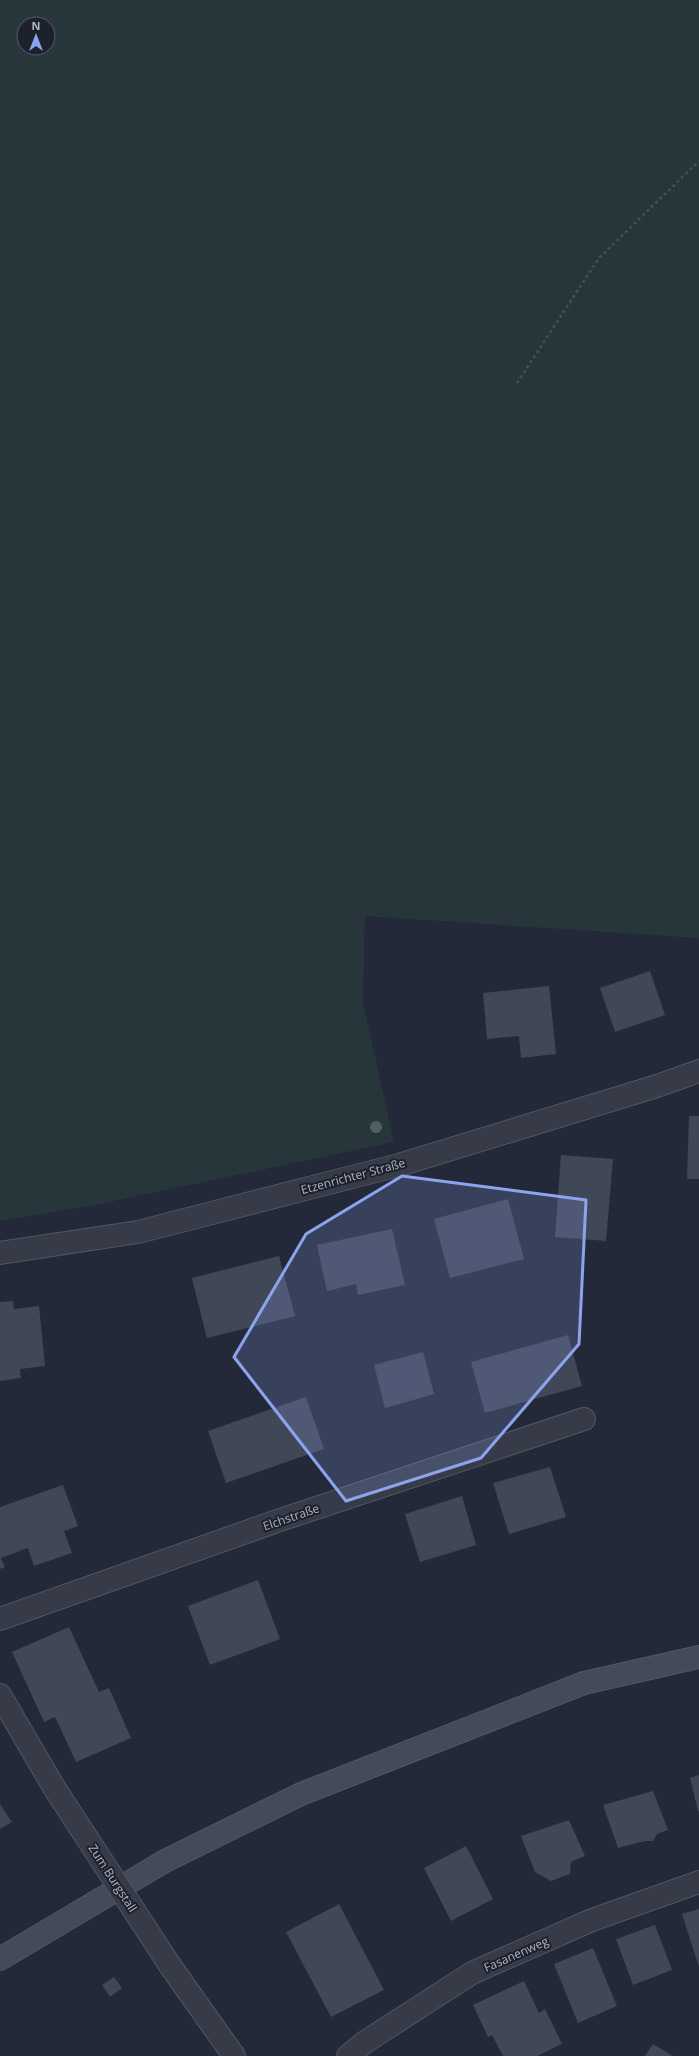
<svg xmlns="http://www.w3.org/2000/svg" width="699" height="2056" font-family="'Open Sans',sans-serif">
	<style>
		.green { fill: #26363a; fill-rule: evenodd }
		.building { fill: #404757 }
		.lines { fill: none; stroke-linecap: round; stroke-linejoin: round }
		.minor-casing { stroke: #525663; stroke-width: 24 }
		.secondary-casing { stroke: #525663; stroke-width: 24 }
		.path { stroke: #435156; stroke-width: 2.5; stroke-dasharray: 3 3; stroke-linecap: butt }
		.minor { stroke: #373b48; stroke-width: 22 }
		.secondary { stroke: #454a5b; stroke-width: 22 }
		.minor-bridge-casing { stroke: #525663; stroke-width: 24; stroke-linecap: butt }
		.minor-bridge { stroke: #373b48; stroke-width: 22 }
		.tree { fill: #4b635c }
		.marked { fill: #8ca4ef; fill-opacity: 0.2; stroke: #8ca4ef; stroke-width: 3; stroke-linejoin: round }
		.labels { text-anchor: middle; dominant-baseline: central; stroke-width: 4; stroke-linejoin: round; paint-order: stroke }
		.street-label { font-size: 12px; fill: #b2b6c4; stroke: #1c212d }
	</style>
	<rect width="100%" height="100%" fill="#232938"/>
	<path class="green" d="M0,0H699V938L365,916L363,1002L394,1142L95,1205L0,1221ZM24,24H48V48H24Z"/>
	<g class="building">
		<path d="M650,971L665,1015L615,1032L600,988Z"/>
		<path d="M549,986L556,1054L521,1058L519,1036L487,1039L483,993Z"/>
		<path d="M689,1116H699V1179H687Z"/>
		<path d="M561,1155L613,1159L606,1241L555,1237Z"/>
		<path d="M508,1199L524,1259L450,1278L434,1219Z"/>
		<path d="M392,1229L405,1285L358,1295L356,1284L327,1291L317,1245Z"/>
		<path d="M279,1256L295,1316L207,1338L192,1278Z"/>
		<path d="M13,1301L14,1309L39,1306L45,1366L20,1369L21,1378L0,1381V1302Z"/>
		<path d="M568,1335L582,1386L485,1413L471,1362Z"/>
		<path d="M423,1352L434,1394L385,1408L374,1365Z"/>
		<path d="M306,1397L324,1449L226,1483L208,1431Z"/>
		<path d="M550,1467L566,1517L509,1534L493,1483Z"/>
		<path d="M63,1485L78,1526L64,1531L72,1553L34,1566L28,1548L1,1558L5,1567L0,1569V1507Z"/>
		<path d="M462,1496L476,1545L420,1562L405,1514Z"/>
		<path d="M258,1580L280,1639L210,1665L188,1606Z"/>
		<path d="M69,1627L99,1692L109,1688L131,1738L76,1762L55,1717L44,1722L12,1652Z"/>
		<path d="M699,1775V1811H698L690,1778Z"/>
		<path d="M653,1791L668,1830L657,1834L653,1841H645L618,1848L603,1805Z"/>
		<path d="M0,1804L12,1822L0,1829Z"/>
		<path d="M569,1820L585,1856L571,1862L570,1874L551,1881L535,1872L521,1836Z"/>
		<path d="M466,1846L493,1899L451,1921L424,1868Z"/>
		<path d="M339,1904L384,1990L331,2017L286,1932Z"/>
		<path d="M699,1909V1967L682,1914Z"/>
		<path d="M655,1925L672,1970L633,1985L616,1939Z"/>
		<path d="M593,1948L617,2006L578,2023L554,1964Z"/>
		<path d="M114,1977L122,1988L110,1997L102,1985Z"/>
		<path d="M524,1981L539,2013L545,2009L562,2044L537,2056H503L492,2035L488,2037L473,2005Z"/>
		<path d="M653,2044L673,2056H645Z"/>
	</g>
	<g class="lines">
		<g class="minor-casing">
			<g id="minor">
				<path d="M0,1253L138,1232L399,1165L657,1086L699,1071"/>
				<path d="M0,1619L280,1520L584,1419"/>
				<path d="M0,1695L55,1789"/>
				<path d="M169,1964L234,2056"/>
				<path d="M348,2056L365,2042L472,1973L592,1920L699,1882"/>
			</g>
		</g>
		<g class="secondary-casing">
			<path id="secondary" d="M0,1959L165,1861L301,1794L584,1683L699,1657"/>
		</g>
		<path class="path" d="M517,383L599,258L699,161"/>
		<use href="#minor" class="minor"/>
		<use href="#secondary" class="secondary"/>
		<g class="minor-bridge-casing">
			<path id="minor-bridge" d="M55,1789L169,1964"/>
		</g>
		<use href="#minor-bridge" class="minor-bridge"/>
	</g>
	<circle class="tree" cx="376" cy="1127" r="6"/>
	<path class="marked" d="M402,1176L586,1200L579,1344L481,1458L346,1501L234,1357L306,1234Z"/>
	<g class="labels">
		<g class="street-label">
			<text transform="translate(353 1176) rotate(-15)">Etzenrichter Straße</text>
			<text transform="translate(291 1517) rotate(-19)">Elchstraße</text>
			<text transform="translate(113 1878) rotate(57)">Zum Burgstall</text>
			<text transform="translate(516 1954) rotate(-24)">Fasanenweg</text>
		</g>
	</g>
	<g transform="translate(36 36)"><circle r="19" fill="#1c212d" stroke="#585d69"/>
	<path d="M0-3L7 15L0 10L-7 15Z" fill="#8ca4ef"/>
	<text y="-6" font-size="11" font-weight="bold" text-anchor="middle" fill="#b2b6c4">N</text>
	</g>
</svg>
